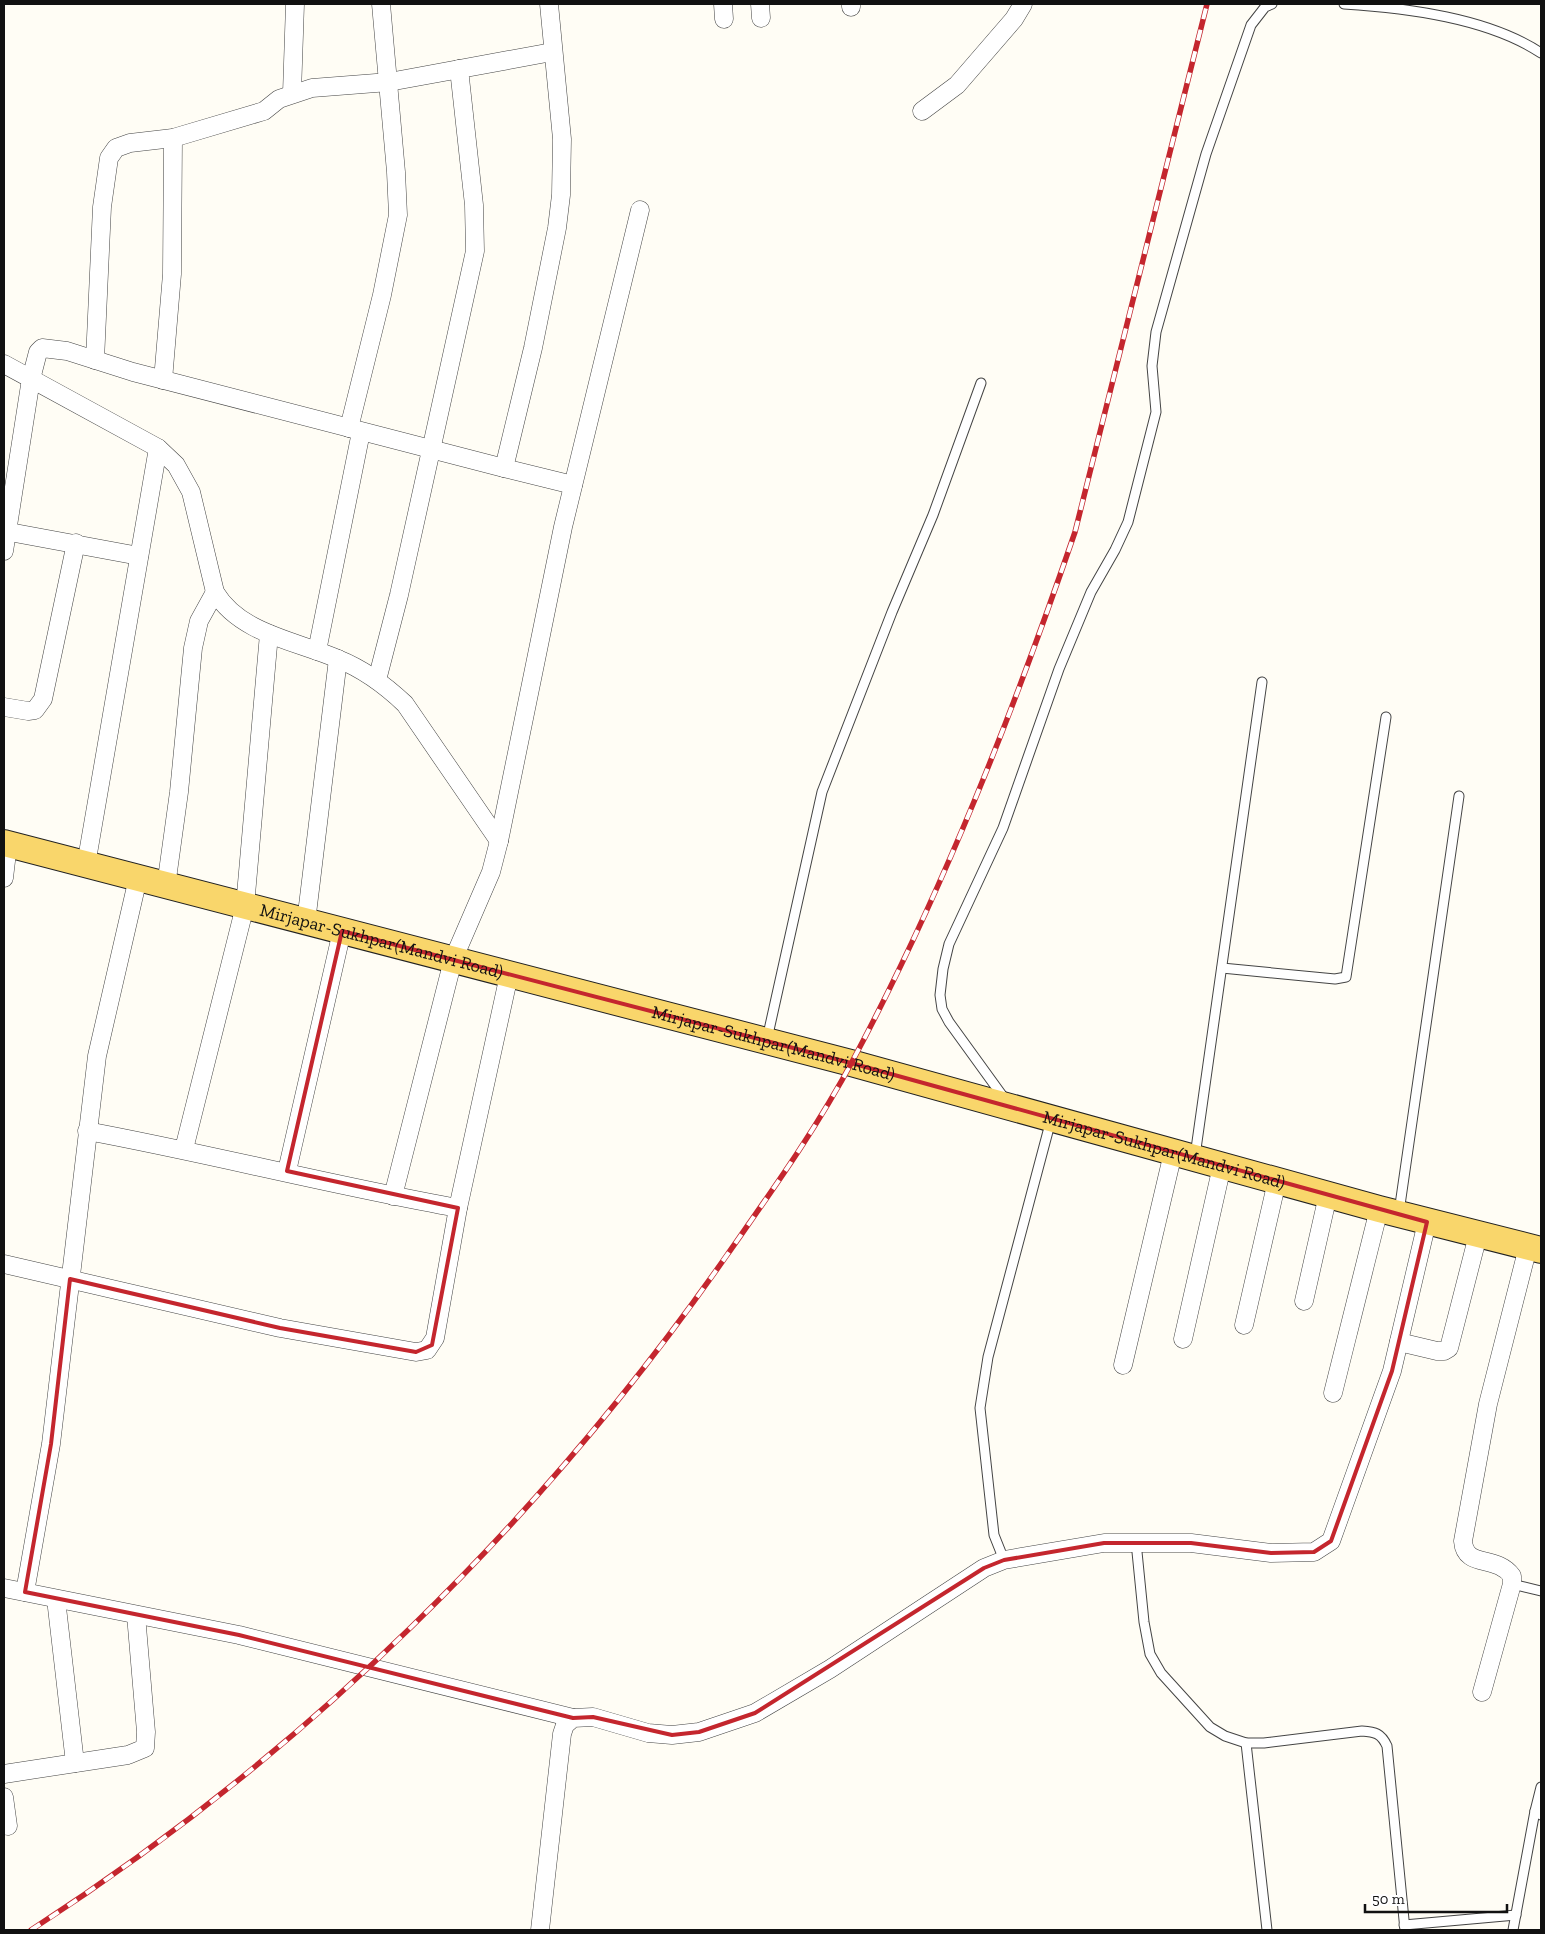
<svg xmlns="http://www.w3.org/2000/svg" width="1545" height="1934" font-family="'Zilla Slab',serif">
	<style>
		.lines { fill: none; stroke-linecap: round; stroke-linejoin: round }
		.service-casing { stroke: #444; stroke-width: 11 }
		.minor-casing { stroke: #444; stroke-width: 19 }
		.primary-casing { stroke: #222; stroke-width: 28 }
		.service { stroke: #fff; stroke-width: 9 }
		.minor { stroke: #fff; stroke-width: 18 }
		.primary { stroke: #f9d66b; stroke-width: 26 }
		.rail-casing { stroke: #c4262e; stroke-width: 5.5 }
		.rail { stroke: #fff; stroke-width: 4; stroke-dasharray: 11; stroke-linecap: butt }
		.marked { fill: none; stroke: #c4262e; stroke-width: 4; stroke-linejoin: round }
		.labels { text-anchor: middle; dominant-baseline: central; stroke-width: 5; stroke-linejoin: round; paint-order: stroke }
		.street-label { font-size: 18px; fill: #111; stroke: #fff }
	</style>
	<rect width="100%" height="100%" fill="#fffdf5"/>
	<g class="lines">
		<g class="service-casing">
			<g id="service">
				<path d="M1344,4C1407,8 1488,18 1541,53"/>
				<path d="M1222,968L1335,979L1346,977L1386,717"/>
				<path d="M767,1039L822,792L892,612L933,515L981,383"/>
				<path d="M1004,1098L949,1022L942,1009L940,995L943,969L949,944L1003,828L1059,669L1091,592L1115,550L1128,522L1156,412L1152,366L1156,332L1206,154L1251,25L1265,7L1272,4"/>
				<path d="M1195,1156L1262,682"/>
				<path d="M1399,1212L1459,796"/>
				<path d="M1136,1542L1144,1622L1150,1654L1161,1673L1210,1727L1225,1736L1246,1743H1264L1362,1731C1375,1732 1381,1733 1387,1746L1405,1930"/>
				<path d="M1004,1560L994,1535L980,1408L988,1357L1051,1120"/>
				<path d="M1512,1584L1541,1591"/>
				<path d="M1246,1743L1267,1930"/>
				<path d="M1541,1787L1535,1811L1541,1815"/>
				<path d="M1404,1925L1516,1915"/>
				<path d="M1513,1930L1535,1811"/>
			</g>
		</g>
		<g class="minor-casing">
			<g id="minor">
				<path d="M723,4L724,19"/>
				<path d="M760,4L761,18"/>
				<path d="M851,4V7"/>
				<path d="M292,93L295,4"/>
				<path d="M922,111L957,85L1014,19L1023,4"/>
				<path d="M95,360L102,207L109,158L116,148L130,143L173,138L264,111L279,99L312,88L389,82L552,52"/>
				<path d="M4,364L158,448L176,465L191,492L215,592C240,634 297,641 338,659C363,669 385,685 405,704L499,841"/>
				<path d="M163,380L172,274L173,138"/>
				<path d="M349,428L382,295L398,215L396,172L381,4"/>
				<path d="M504,468L573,485"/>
				<path d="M4,531L139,556"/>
				<path d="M4,551L31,379L38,352L42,348L67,351L133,372L504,468L533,348L557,228L561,195L562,139L549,4"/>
				<path d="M317,651L361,432"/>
				<path d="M377,680L399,595L475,251L474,205L459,69"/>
				<path d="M4,707L28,711L35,710L43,699L76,543"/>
				<path d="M86,865L158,448"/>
				<path d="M4,878L8,844"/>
				<path d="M166,886L179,792L193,648L199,621L215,592"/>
				<path d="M306,922L338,659"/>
				<path d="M87,1131C211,1154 334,1186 458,1208"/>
				<path d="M184,1149L245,906L269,634"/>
				<path d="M287,1171L342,931"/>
				<path d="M393,1196L453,960L491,872L499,841L563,527L640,210"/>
				<path d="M4,1264L280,1328L416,1352L427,1350L435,1338L458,1208L509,975"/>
				<path d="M1304,1301L1328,1195"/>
				<path d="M1244,1325L1277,1181"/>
				<path d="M1183,1339L1222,1166"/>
				<path d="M1399,1342L1437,1351H1444L1449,1348L1478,1235"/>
				<path d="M1123,1365L1173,1153"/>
				<path d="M1333,1393L1379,1209"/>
				<path d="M4,1588L239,1635L573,1718"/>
				<path d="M25,1592L51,1444L97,1056L138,878"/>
				<path d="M56,1599L75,1763"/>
				<path d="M1482,1692L1512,1584V1576C1496,1554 1465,1569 1463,1541L1488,1404L1528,1247"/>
				<path d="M4,1774L128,1755L145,1748L146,1732L136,1615"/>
				<path d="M4,1797L8,1826"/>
				<path d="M540,1930L562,1734L565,1725L573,1718L593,1717L648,1733L672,1735L699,1732L755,1713L830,1669L984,1568L1004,1560L1104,1543H1191L1271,1553L1314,1552L1331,1541L1392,1371L1427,1222"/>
			</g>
		</g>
		<g class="primary-casing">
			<g id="primary">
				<path id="s1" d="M4,843L851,1063L1379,1209L1541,1250"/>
			</g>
		</g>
		<use href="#service" class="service"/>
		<use href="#minor" class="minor"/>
		<use href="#primary" class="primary"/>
		<g class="rail-casing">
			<path id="rail" d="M31,1930C305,1753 540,1523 727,1255C771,1192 817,1128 853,1060C943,891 1013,713 1075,532L1207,4"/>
		</g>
		<use href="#rail" class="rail"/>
	</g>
	<path class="marked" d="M342,931L851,1063L1427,1222L1392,1371L1331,1541L1314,1552L1271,1553L1191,1543H1104L1004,1560L984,1568L755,1713L699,1732L672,1735L593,1717L573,1718L239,1635L25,1592L51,1444L70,1279L280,1328L416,1352L432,1345L458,1208L287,1171Z"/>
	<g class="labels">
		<g class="street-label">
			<text stroke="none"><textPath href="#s1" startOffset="390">Mirjapar-Sukhpar(Mandvi Road)</textPath></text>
			<text stroke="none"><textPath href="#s1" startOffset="795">Mirjapar-Sukhpar(Mandvi Road)</textPath></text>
			<text stroke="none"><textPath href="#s1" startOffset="1200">Mirjapar-Sukhpar(Mandvi Road)</textPath></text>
		</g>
	</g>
	<rect width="1545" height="1934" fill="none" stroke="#111111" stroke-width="10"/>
	<path d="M1365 1904v8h142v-8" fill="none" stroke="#111111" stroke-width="2.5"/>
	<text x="1372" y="1904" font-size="15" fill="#111111" stroke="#ffffff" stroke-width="4" paint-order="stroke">50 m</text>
</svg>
